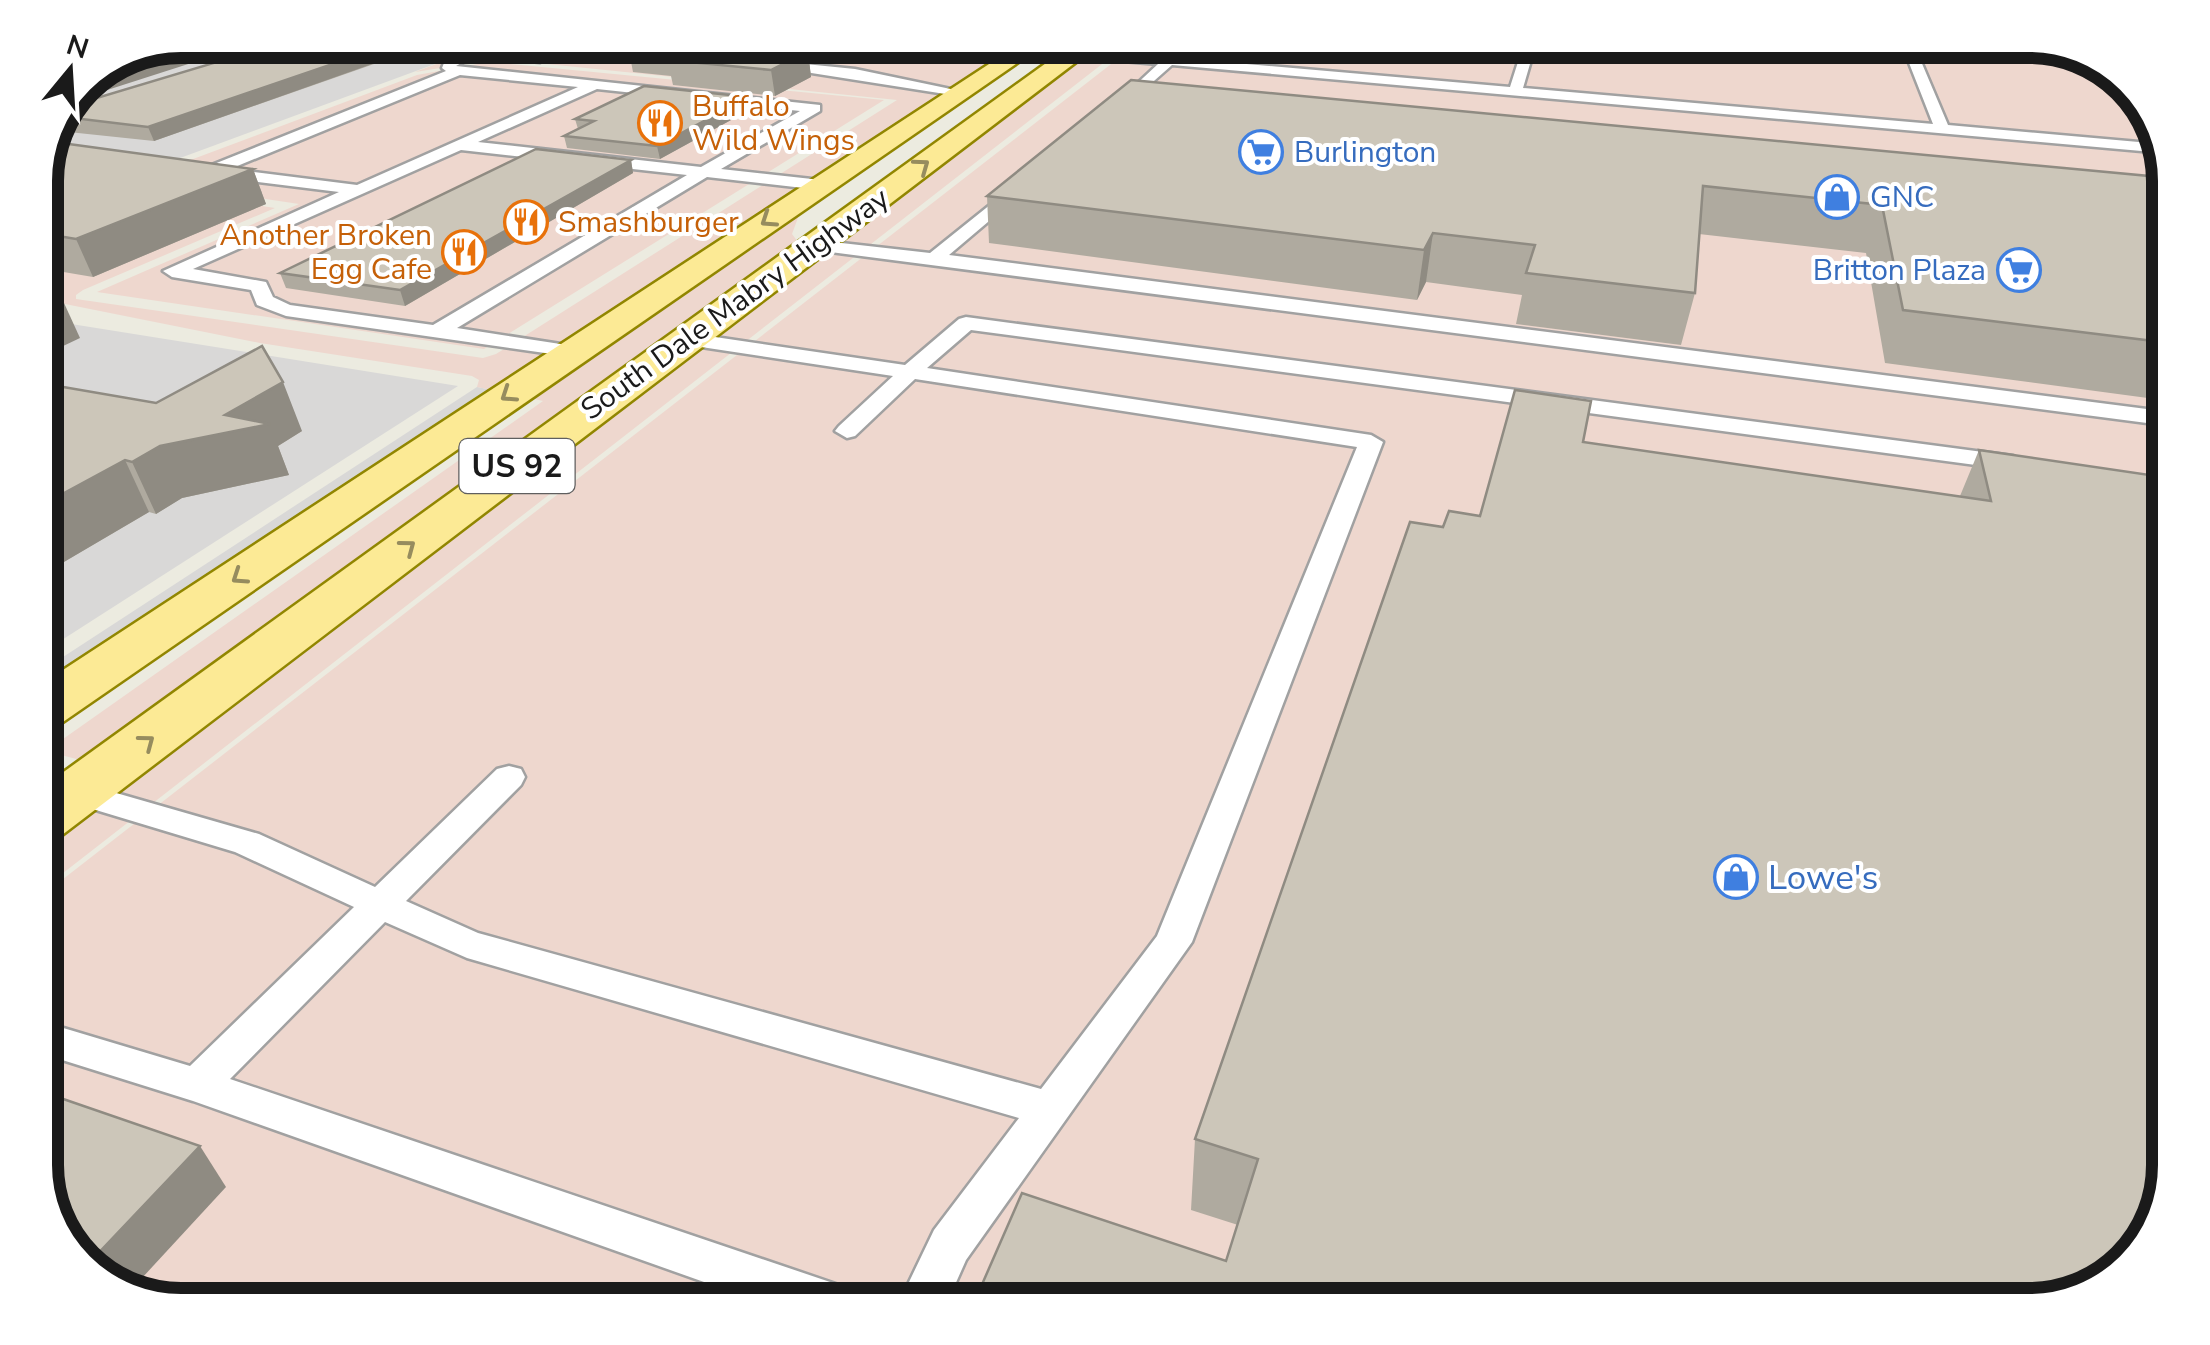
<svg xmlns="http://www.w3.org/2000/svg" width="2210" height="1345" font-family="'Nunito Sans',sans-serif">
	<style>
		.residential { fill: #d9d8d7 }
		.commercial { fill: #eed7ce }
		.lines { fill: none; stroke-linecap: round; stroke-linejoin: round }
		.lane-casing { stroke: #a1a1a1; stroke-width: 5 }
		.street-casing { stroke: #a1a1a1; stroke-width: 5 }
		.primary-casing { stroke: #918600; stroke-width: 5 }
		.lane { fill: #fff; fill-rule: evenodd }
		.street { fill: #fff; fill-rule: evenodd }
		.primary { fill: #fcea95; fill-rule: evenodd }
		.wall { fill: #afaa9f }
		.shaded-wall { fill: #8f8b82 }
		.building { fill: #ccc6b9; stroke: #8f8b82; stroke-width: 2.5 }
		.oneway { stroke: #968c5e }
		.labels { text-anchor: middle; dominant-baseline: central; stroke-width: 8; stroke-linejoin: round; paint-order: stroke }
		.far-food-label { font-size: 30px; fill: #c56008; stroke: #fff; text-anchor: start }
		.far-shop-label { font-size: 30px; fill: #366cbe; stroke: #fff; text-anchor: start }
		.far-street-label { font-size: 30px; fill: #1a1a1a; stroke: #fff }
		.shield { fill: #fff; stroke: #5f5f5f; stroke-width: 2.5 }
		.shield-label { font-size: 32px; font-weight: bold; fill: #1a1a1a }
		.shop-label { font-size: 35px; fill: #366cbe; stroke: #fff; text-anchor: start }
		.rim { fill: none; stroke: #1a1a1a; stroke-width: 12 }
	</style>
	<rect width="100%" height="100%" fill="#ecebe0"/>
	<g class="residential">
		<path d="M181,40H285L69,109L82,81Z"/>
		<path d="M314,40H500L126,178L40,172L63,122Z"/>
		<path d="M40,319L458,386L40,654Z"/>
		<path d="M477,387L492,390L40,688V672Z"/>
	</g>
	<g class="commercial">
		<path d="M500,40H883L1005,51L492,390L477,387L479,380L472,376L260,343L40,299V213L120,184L275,208L83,290L76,295V299L483,358L496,354L897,100L498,59L415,72Z"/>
		<path d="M1108,40H1133L40,891V849L834,246L845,243L843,240Z"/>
		<path d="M1142,40H2029L2100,59L2151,110L2170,172V1165L2030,1305H181L110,1286L40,1173V897Z"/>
		<path d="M489,62L884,100L484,349L97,292L299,204L137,180L417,75Z"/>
		<path d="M845,181L799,215L792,234L798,242L84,761L46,751L543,401L530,398Z"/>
	</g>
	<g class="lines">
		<g class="lane-casing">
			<g id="lane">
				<path d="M574,40H591L540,62L474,56L456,66L820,105V111L721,169L821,180L829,185L821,190L707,177L457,328L580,347L584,351L573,357L286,316L257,305L251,290L172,277L163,271L339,192L210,176L202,171L204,168L446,71L442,68L446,58L472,48L539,54ZM460,75L578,87L357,185L230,169ZM597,89L800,111L701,167L478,142ZM461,150L687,175L433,325L290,305L273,297L266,282L193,269Z"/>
				<path d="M791,40H808L765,60L855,69L965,92L958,96L741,62Z"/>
				<path d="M1165,40H1218L1366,52L1373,56L1366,60L1171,44Z"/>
				<path d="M1525,40H1537L1523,88L1933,124L1900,40H1912L1948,125L2161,144L2164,153L1172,65L1120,111L1113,107L1115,104L1158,64L1076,57L1069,53L1076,49L1510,87Z"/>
				<path d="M1016,184L1024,189L1022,193L949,255L2170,412V426L815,250L806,245L815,240L930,253Z"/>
				<path d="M966,317L2013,456L2025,463L2013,470L971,330L927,368L1371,435L1383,442L1192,942L966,1260L946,1305H898L934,1230L1019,1118L467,958L385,922L230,1079L833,1283L850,1289L857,1305H769L193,1101L40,1053V1021L190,1066L354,907L235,852L66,801L61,793L66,785L78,782L259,834L375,887L497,769L509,766L521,769L525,777L521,785L406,901L478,933L1041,1089L1157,936L1357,447L915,379L855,436L847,438L835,431L839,426L893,376L688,345L678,339L688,333L905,365L959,319Z"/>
			</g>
		</g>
		<g class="street-casing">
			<path id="street" d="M919,40C950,40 1070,35 1088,53L1076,60L931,47Z"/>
		</g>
		<g class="primary-casing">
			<g id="primary">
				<path d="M1078,40H1105L62,835L40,841V789Z"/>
				<path d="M1012,49L1024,56L1020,61L60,724L40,729V685Z"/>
			</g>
		</g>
		<use href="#lane" class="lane"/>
		<use href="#street" class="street"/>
		<use href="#primary" class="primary"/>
	</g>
	<g class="wall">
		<path d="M643,40H935L936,51L916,63L846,58L836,63L809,61L811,77L775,96L673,85L671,76L633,72L628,46Z"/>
		<path d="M414,50L154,141L59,131L70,106Z"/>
		<path d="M749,97L751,109L660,159L567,148L564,136L578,129L575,119Z"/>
		<path d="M631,160L633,173L405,306L286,288L280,273Z"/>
		<path d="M253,169L266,204L93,277L40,268V172Z"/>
		<path d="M2170,178V401L1885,363L1866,253L1699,234L1695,293L1681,345L1516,324L1522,295L1426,282L1417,300L989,243L987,196Z"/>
		<path d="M40,383L302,431L278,446L289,475L182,498L156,514L149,512L40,576Z"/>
		<path d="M1583,442L1960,496L1979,450L2170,478L1238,1225L1191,1210L1195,1139L1443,527L1480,516Z"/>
	</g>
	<g class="shaded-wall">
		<path d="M217,40H263L73,101L81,82Z"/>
		<path d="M403,40H440L154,141L148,127Z"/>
		<path d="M734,40H777V42L737,61Z"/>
		<path d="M834,40H844L846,58L836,63Z"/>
		<path d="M914,40H935L936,51L916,63Z"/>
		<path d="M808,51L811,77L775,96L771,70Z"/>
		<path d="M749,97L751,109L660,159L657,146Z"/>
		<path d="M631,160L633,173L405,306L400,290Z"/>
		<path d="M253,169L266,204L93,277L76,239Z"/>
		<path d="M1433,233L1426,282L1417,300L1424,250Z"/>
		<path d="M59,292L80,338L40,357V300Z"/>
		<path d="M283,382L302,431L278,446L289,475L182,498L156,514L132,462L160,446L225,415Z"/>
		<path d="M125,460L149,512L40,576V506Z"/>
		<path d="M200,1146L226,1187L130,1291L110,1286L88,1264Z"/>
	</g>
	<g class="building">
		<path d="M180,40H217L81,82L82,81Z"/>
		<path d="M290,40H403L148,127L65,117L70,106Z"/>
		<path d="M643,40H736L808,51L771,70L668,60L685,52L628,46Z"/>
		<path d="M1131,80L2170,178V343L1903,310L1882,205L1703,186L1695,293L1526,273L1535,245L1433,233L1424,250L987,196Z"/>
		<path d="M644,86L749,97L657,146L564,136L594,121L575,119Z"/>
		<path d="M54,142L253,169L76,239L40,233V172Z"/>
		<path d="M536,149L631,160L400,290L280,273Z"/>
		<path d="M40,289L59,292L40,300Z"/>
		<path d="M262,346L283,382L225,415L270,424L160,446L132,462L125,460L40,506V383L156,403Z"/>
		<path d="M1515,390L1591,401L1583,442L1991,501L1979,450L2170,478V1165L2151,1235L2100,1286L2030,1305H973L1022,1193L1226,1261L1258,1159L1195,1139L1410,522L1443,527L1449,511L1480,516Z"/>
		<path d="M40,1091L200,1146L88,1264L59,1235L40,1173Z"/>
	</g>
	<defs><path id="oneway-chevron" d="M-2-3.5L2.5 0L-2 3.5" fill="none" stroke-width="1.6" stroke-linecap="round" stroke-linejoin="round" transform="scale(2.5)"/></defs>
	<g class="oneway">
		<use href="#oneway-chevron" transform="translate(922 166) rotate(-36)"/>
		<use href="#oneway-chevron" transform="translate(768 220) rotate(146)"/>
		<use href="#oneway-chevron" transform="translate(508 395) rotate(146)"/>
		<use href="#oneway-chevron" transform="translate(408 547) rotate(-37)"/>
		<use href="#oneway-chevron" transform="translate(239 577) rotate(146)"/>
		<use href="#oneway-chevron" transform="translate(147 742) rotate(-37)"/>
	</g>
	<defs>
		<g id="restaurant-ring" transform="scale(2.25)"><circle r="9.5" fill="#fff" stroke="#e8710a" stroke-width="1.5"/><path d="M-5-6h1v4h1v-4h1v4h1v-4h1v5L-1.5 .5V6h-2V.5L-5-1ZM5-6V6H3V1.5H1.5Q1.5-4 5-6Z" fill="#e8710a"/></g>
		<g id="supermarket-ring" transform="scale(2.25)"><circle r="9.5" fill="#fff" stroke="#3f7fe0" stroke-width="1.5"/><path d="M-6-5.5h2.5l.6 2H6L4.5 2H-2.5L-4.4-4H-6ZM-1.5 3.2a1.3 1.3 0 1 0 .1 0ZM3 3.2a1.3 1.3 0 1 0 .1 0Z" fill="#3f7fe0"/></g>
		<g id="shop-ring" transform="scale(2.25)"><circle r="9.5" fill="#fff" stroke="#3f7fe0" stroke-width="1.5"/><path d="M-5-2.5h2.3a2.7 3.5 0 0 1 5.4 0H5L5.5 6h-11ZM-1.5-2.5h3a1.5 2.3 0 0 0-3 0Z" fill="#3f7fe0"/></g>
	</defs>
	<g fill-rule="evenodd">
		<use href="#restaurant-ring" x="660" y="123"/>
		<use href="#supermarket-ring" x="1261" y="152"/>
		<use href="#shop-ring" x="1837" y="197"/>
		<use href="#restaurant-ring" x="526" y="222"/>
		<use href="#restaurant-ring" x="464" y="252"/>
		<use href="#supermarket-ring" x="2019" y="270"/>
		<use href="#shop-ring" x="1736" y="877"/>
	</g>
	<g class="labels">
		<g class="far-food-label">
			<text x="692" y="106">Buffalo<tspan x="692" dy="34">Wild Wings</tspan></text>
			<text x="558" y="222">Smashburger</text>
			<text x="432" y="235" text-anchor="end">Another Broken<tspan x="432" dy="34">Egg Cafe</tspan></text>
		</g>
		<g class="far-shop-label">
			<text x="1294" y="152">Burlington</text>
			<text x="1870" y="197">GNC</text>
			<text x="1986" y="270" text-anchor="end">Britton Plaza</text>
		</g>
		<g class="far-street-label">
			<text transform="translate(735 304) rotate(-36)">South Dale Mabry Highway</text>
		</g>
		<rect class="shield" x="459.5" y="439" width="115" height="54" rx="8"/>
		<g class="shield-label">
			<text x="517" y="466">US 92</text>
		</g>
		<g class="shop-label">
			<text x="1768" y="877">Lowe's</text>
		</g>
	</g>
	<path d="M0 0H2210V1345H0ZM181 58H2029A123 123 0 0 1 2152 181V1165A123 123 0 0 1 2029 1288H181A123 123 0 0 1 58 1165V181A123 123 0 0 1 181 58Z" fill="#fff" fill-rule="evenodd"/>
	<path class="rim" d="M181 58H2029A123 123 0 0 1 2152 181V1165A123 123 0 0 1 2029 1288H181A123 123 0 0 1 58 1165V181A123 123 0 0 1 181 58Z"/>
	<g transform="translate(70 70) rotate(18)" stroke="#ffffff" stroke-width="8" paint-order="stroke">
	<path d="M0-8L18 38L0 25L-18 38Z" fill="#1a1a1a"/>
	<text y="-15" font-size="28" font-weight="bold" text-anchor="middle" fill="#1a1a1a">N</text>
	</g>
</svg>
